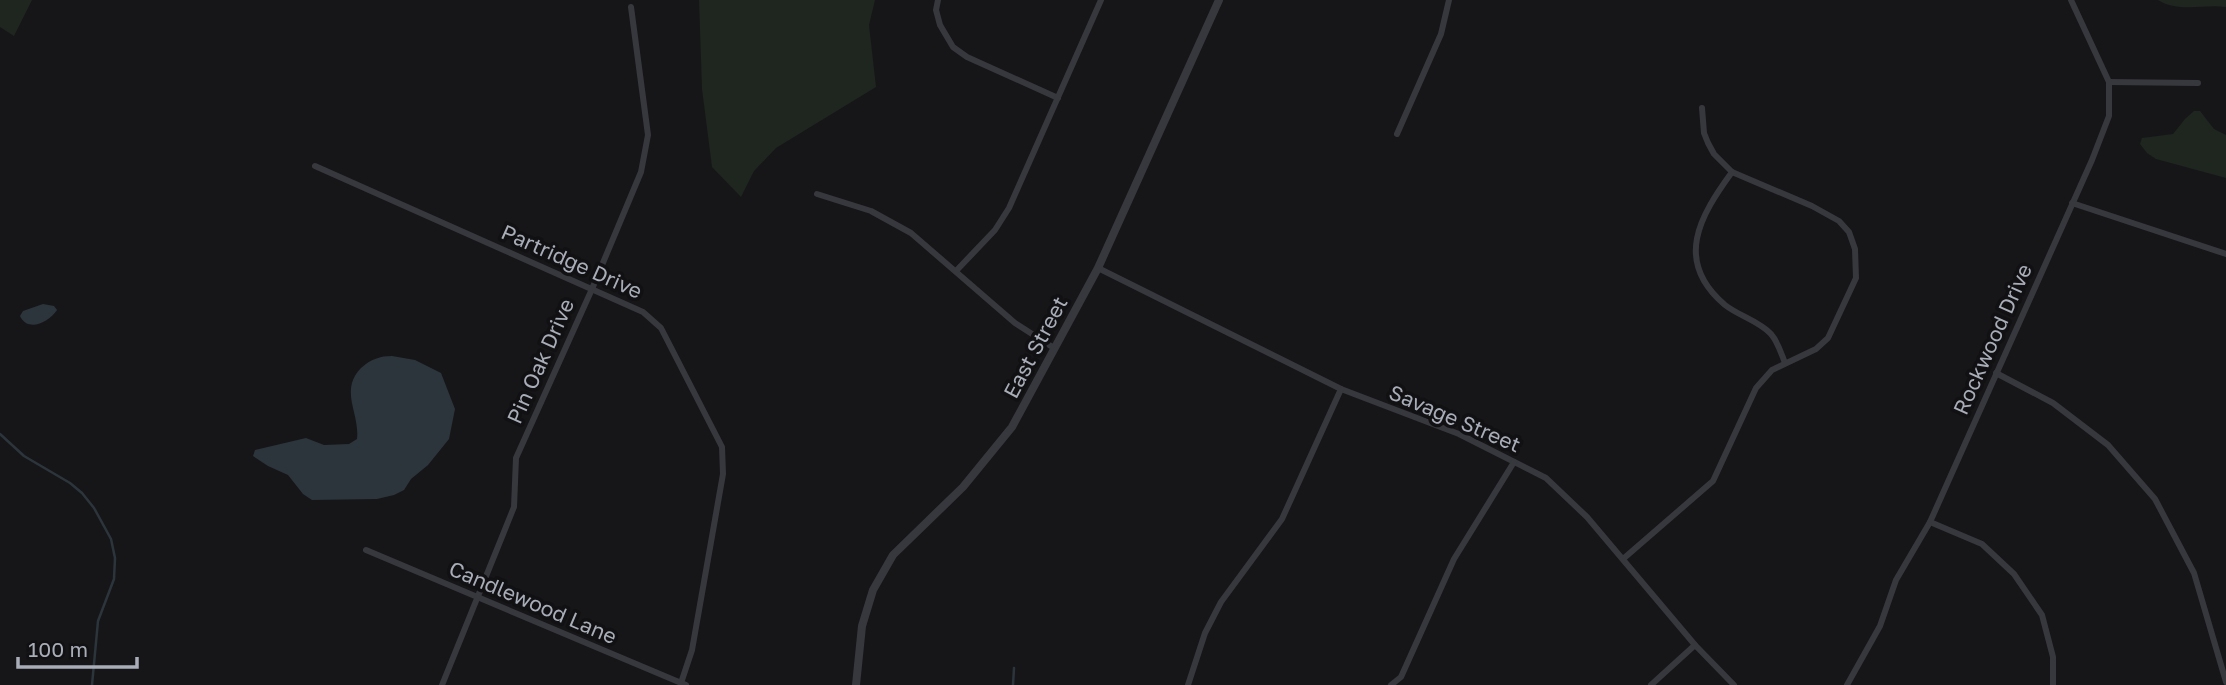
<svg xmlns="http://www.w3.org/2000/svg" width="2226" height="685" font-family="'Golos Text',sans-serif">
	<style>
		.green { fill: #1e261f }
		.water { fill: #2c353c }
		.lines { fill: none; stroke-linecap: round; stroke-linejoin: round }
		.stream { stroke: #2c353c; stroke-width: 2.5 }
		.minor { stroke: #37383d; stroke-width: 6 }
		.tertiary { stroke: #37383d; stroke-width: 8 }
		.labels { text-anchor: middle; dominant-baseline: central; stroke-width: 7; stroke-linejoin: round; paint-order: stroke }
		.street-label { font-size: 21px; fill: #a8adb8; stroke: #111113 }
	</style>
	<rect width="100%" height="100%" fill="#161618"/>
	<g class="green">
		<path d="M0,0H32L14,36L0,27Z"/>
		<path d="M699,0H875L869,25L876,87L776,148L754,171L741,197L712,167L702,89Z"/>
		<path d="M2158,0H2226V7C2203,4 2179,13 2158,0Z"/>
		<path d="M2194,111H2200L2214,129L2226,135V178L2156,159L2147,153L2140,144L2142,138L2173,134L2185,119Z"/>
	</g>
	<g class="water">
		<path d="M43,304L54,306L57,310C49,322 28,333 20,316L23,311Z"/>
		<path d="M392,356L415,360L441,373L455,409L449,439L428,465L411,479L404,490L394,495L377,499L312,500L303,494L288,475L268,466L253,456L255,450L306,438L324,445L349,444L357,439C360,413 339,391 361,368C371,359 380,356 392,356Z"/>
	</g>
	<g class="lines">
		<g class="stream">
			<path d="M0,434L24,456L70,483L82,493L94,508L111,539L115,558L114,579L98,621L92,685"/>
			<path d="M1013,685L1014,668"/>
		</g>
		<g class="minor">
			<path d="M938,0L936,10L940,25L953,47L967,57L1058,98"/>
			<path d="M2109,82L2198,83"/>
			<path d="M1397,134L1441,34L1449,0"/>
			<path d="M315,166L643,312L661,328L722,447L723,474L692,650L681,683"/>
			<path d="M1732,172C1700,216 1673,261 1725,305C1739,316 1759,321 1771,334C1778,342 1781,353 1785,363"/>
			<path d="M817,194L871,211L911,233L1015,323L1054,348"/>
			<path d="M2072,203L2226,254"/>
			<path d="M1098,268L1341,389L1459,434L1546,478L1587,517L1695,645L1734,685"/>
			<path d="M956,271L995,230L1009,208L1101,0"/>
			<path d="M1996,373L2053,403L2108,445L2155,499L2194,573L2226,682"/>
			<path d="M1930,522L1982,544L2014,574L2042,615L2053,657V685"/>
			<path d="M366,550L686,685"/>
			<path d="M1623,559L1713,481L1756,388L1772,370L1816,349L1828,338L1856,278L1855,249L1849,232L1839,221L1812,206L1732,172L1714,154L1708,143L1704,133L1702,108"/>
			<path d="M442,685L514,507L516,458L592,289L641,172L648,135L631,7"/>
			<path d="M1188,685L1205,633L1221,602L1282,519L1341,389"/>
			<path d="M1391,685L1401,677L1454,559L1514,462"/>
			<path d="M1651,685L1695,645"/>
			<path d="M1847,685L1880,626L1896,580L1930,522L2092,160L2109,116V82L2071,0"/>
		</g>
		<path class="tertiary" d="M856,685L862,626L873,590L893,555L963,487L1012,427L1098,268L1219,0"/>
	</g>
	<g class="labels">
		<g class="street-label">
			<text transform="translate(572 261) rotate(24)">Partridge Drive</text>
			<text transform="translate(1992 339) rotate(-66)">Rockwood Drive</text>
			<text transform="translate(1035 347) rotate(-62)">East Street</text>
			<text transform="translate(540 361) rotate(-66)">Pin Oak Drive</text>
			<text transform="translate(1455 418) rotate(23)">Savage Street</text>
			<text transform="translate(533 602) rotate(23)">Candlewood Lane</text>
		</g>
	</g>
	<path d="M18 657v10h119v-10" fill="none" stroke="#a8adb8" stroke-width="3.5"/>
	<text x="28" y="657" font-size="21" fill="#a8adb8" stroke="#111113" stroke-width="5" paint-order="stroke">100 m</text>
</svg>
